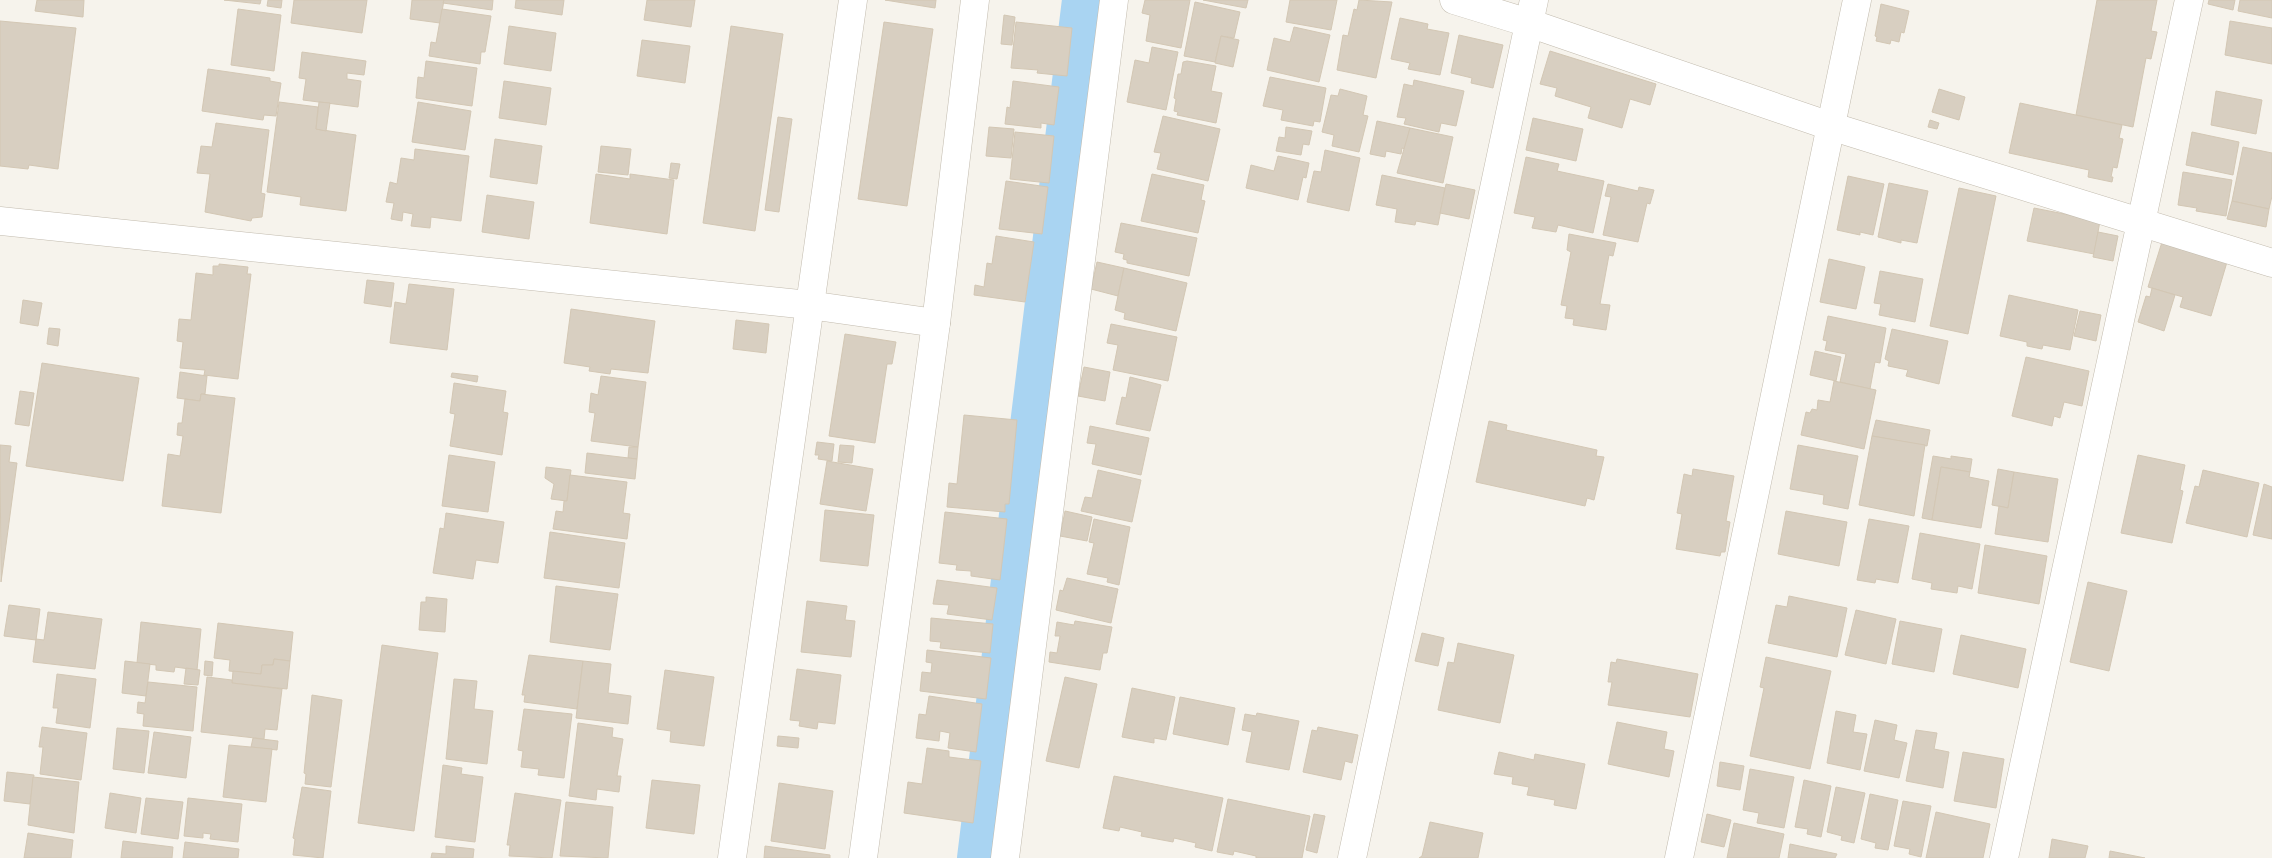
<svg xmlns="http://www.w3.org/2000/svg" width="2272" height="858" font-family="'Archivo Narrow',sans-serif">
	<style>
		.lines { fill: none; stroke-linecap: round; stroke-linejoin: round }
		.canal { stroke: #a9d4f2; stroke-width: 38 }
		.building { fill: #d8cfc1; stroke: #d3c7b4 }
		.minor-casing { stroke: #c2bbae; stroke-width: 29 }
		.minor { stroke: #fff; stroke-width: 28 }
	</style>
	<rect width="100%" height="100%" fill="#f6f3ec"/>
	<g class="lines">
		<path class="canal" d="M976,858L1081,0"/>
	</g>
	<g class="building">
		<path d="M37,0H84L83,17L35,11Z"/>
		<path d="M224,0H261L260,4Z"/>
		<path d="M268,0H282L281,8L267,6Z"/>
		<path d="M294,0H367L362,33L291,23Z"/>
		<path d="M412,0H444L440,23L410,19Z"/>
		<path d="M444,0H493L492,10L443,3Z"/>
		<path d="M516,0H564L562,15L515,8Z"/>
		<path d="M647,0H695L691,27L644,20Z"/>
		<path d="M885,0H936L935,8Z"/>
		<path d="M1145,0H1190L1181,48L1146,41L1150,15L1142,13Z"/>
		<path d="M1203,0H1248L1246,8Z"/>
		<path d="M1290,0H1337L1331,30L1286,22Z"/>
		<path d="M1359,0L1392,2L1376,78L1337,70L1343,35L1348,36L1354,9L1357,10Z"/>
		<path d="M2097,0H2157L2151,31L2157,32L2151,59L2146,58L2133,127L2076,115Z"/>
		<path d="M2209,0H2235L2233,10L2208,4Z"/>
		<path d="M2240,0H2272V18L2238,11Z"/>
		<path d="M1195,2L1240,12L1234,38L1221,36L1215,62L1184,56Z"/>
		<path d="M1881,4L1909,11L1904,33L1901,32L1899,42L1891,40L1890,44L1876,41L1877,37L1875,36Z"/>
		<path d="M238,9L281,15L274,71L231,65Z"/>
		<path d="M442,9L491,16L485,52H481L480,64L429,56L431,42L436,43Z"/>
		<path d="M1004,15L1015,17L1012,45L1001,44Z"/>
		<path d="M1400,18L1428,24L1427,29L1449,33L1440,75L1408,69L1410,63L1391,59Z"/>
		<path d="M0,21L76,28L58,169L29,165L28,169L0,166Z"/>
		<path d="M2230,21L2272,28V64L2225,55Z"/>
		<path d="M884,22L933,29L907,206L858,199Z"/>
		<path d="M1016,22L1072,28L1067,76L1037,73L1038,70L1011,68Z"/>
		<path d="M509,26L556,33L551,71L504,64Z"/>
		<path d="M731,26L783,34L755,231L703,223Z"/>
		<path d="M1294,27L1330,35L1319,82L1267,70L1274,38L1290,42Z"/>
		<path d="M1459,35L1503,45L1493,88L1471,83L1472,78L1451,73Z"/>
		<path d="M1221,36L1239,40L1233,67L1215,63Z"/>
		<path d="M642,40L690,46L685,83L637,76Z"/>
		<path d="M1152,47L1178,52L1166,110L1127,102L1135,60L1149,63Z"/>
		<path d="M1550,51L1656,84L1650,105L1630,99L1622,128L1588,118L1591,107L1555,96L1557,88L1540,84Z"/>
		<path d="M302,52L366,61L364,75L347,73V79L361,81L358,107L303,100L306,79L299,78Z"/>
		<path d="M426,61L477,68L472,106L416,98L418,77L424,78Z"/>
		<path d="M1187,61L1216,66L1211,91L1222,93L1216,123L1177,115L1178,112L1174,111L1176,99L1174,98L1178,74H1181L1183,62Z"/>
		<path d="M208,69L270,78V81L281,83L276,116L264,115L263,120L202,111Z"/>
		<path d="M1270,77L1326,88L1320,122L1314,121L1313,126L1281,120L1283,110L1263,106Z"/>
		<path d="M1414,80L1464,91L1456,126L1441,123L1439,132L1404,124L1406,118L1397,117L1404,84L1413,86Z"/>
		<path d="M504,81L551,88L546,125L499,118Z"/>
		<path d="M1013,81L1059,87L1054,125L1041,123V128L1005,124L1007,107L1010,108Z"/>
		<path d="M1340,89L1367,96L1363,115L1368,116L1359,152L1332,146L1334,135L1322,132L1331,95L1338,96Z"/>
		<path d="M1939,89L1965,97L1959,120L1932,112Z"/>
		<path d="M2216,91L2262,100L2256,134L2211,125Z"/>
		<path d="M279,102L318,107L316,129L356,135L346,211L300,205L301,197L267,192Z"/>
		<path d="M319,102L330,103L326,131L316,129Z"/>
		<path d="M418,102L471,111L465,150L412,142Z"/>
		<path d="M2020,103L2122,125L2119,138L2123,139L2117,168L2113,167L2111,177H2113L2112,182L2088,177L2089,170L2009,153Z"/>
		<path d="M1163,116L1220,129L1208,181L1157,169L1161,153L1154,152Z"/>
		<path d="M778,117L792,119L779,212L765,210Z"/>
		<path d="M1533,118L1583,129L1576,161L1526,150Z"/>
		<path d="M1930,120L1939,123L1937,129L1928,127Z"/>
		<path d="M1377,121L1410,128L1405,149L1402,148L1401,154L1386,151L1385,157L1370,154Z"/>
		<path d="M216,123L269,130L261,193L265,194L262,217L252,218L251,221L205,212L210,174L197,173L201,146L212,147Z"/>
		<path d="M989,127L1014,129L1011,158L986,156Z"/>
		<path d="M1286,127L1312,131L1309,145L1303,144L1301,155L1276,151L1279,137L1285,138Z"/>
		<path d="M1410,128L1453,137L1443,183L1397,173Z"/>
		<path d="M1015,132L1054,136L1049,183L1010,179Z"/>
		<path d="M2192,132L2239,142L2233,175L2186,165Z"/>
		<path d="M495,139L542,146L537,184L490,177Z"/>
		<path d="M601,146L631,149L628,175L598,172Z"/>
		<path d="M2243,147L2272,153V196L2269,209L2232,201Z"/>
		<path d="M415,149L469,156L461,221L431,217L430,228L411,226L413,214L403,212L402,221L391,219L394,203L386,202L390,182L397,184L401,158L414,160Z"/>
		<path d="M1325,150L1360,158L1349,211L1307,202L1314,171L1321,172Z"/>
		<path d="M1278,156L1309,163L1306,178L1303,177L1298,200L1246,188L1251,165L1274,171Z"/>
		<path d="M1526,157L1559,164L1557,171L1604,181L1593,233L1558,225L1556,232L1532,228L1535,217L1514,213Z"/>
		<path d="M671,163L680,164L677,179L669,178Z"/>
		<path d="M2183,172L2232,180L2226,216L2196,211L2197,208L2178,205Z"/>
		<path d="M596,174L630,179V174L674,180L667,234L590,223Z"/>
		<path d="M1152,174L1204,185L1201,200L1205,201L1198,233L1141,221Z"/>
		<path d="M1382,175L1445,188L1438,225L1416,221L1415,225L1395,222L1397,209L1376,205Z"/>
		<path d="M1848,176L1884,184L1873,235L1860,232V235L1837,230Z"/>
		<path d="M1006,181L1048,187L1042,234L999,229Z"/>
		<path d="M1889,183L1928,191L1917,243L1901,240V243L1878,237Z"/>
		<path d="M1446,184L1475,190L1469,219L1440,213Z"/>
		<path d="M1608,184L1638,191L1639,187L1654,190L1650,204L1647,203L1638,242L1603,235L1611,197L1605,196Z"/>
		<path d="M1959,188L1996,196L1968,334L1930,326Z"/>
		<path d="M487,195L534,202L529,239L482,232Z"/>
		<path d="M2232,201L2269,209L2266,227L2227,219Z"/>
		<path d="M2034,208L2100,221L2094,254L2027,241Z"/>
		<path d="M1121,223L1197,238L1189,276L1127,263V260L1123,259L1124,254L1115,252Z"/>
		<path d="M2098,232L2118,236L2113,261L2093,257Z"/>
		<path d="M1569,234L1616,243L1613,256L1609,255L1600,304L1610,305L1606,330L1573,325L1574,319L1565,318L1567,306L1561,305L1571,252L1567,250Z"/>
		<path d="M996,236L1034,242L1025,302L974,295L975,285L984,287L987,263L992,264Z"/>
		<path d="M2162,242L2227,262L2211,316L2180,307L2183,297L2148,287Z"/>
		<path d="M1829,259L1865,267L1856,309L1820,302Z"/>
		<path d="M1097,262L1124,268L1118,296L1091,289Z"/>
		<path d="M219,264L248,267L247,274H251L238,379L204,375L205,370L180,368L183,342L177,341L179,319L191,320L196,273L213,275V266H219Z"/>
		<path d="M1124,268L1187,283L1176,331L1124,319L1125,313L1115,310Z"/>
		<path d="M1880,271L1923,279L1915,322L1879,315L1881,304L1874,303Z"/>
		<path d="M367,280L394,283L391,307L364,303Z"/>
		<path d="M409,284L454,289L447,350L390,343L395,302L406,304Z"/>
		<path d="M2152,288L2175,295L2164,331L2138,322L2146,296L2150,297Z"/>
		<path d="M2009,295L2078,310L2070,350L2043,345L2042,349L2027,346V342L2000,336Z"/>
		<path d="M23,300L42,303L38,326L20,323Z"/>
		<path d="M571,309L655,321L648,373L611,369L610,374L589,371L590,367L564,363Z"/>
		<path d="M2080,311L2101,315L2096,341L2074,336Z"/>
		<path d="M1828,316L1886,328L1880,363L1875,362L1870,389L1840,382L1846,354L1825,350L1827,341L1823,340Z"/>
		<path d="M736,320L769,324L766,353L733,349Z"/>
		<path d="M1111,324L1177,337L1168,381L1113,370L1118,345L1107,343Z"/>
		<path d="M49,328L60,329L58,346L47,344Z"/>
		<path d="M1892,329L1948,341L1939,384L1906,376L1908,370L1888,366L1889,361L1885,359Z"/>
		<path d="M845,334L896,342L892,364H887L875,443L829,436Z"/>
		<path d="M1815,351L1841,357L1836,381L1810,375Z"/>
		<path d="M2026,357L2089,371L2082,406L2064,402L2060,418L2054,416L2052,426L2012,416Z"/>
		<path d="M42,363L139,378L123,481L26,466Z"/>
		<path d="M1084,367L1110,372L1105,401L1078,396Z"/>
		<path d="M180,372L207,376L205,394H201L200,401L177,398Z"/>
		<path d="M452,373L478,376L477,382L451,377Z"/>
		<path d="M601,376L646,382L638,447L591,441L595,413L589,412L591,393L598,395Z"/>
		<path d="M1130,377L1161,385L1150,431L1116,424L1122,397L1126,398Z"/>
		<path d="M1834,381L1876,390L1864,449L1801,435L1806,412L1810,413L1812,409L1817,410L1818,400L1830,402Z"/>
		<path d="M454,383L506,391L503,412L508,413L502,455L450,446L455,414L450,413Z"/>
		<path d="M20,391L34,393L29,426L15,424Z"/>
		<path d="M201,394L235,398L221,513L162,506L168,454L180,456L183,436L177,435L178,423H182L185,399L200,401Z"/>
		<path d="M964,415L1017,420L1009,504H1005V512L947,507L949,483L957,484Z"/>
		<path d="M1876,420L1930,430L1927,446L1872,436Z"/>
		<path d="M1489,421L1507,425L1506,430L1597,450L1596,456L1604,457L1594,500L1587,498L1585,506L1476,482Z"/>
		<path d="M1090,426L1149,438L1141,475L1092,464L1096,444L1087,443Z"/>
		<path d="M1872,436L1925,445L1914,516L1859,505Z"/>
		<path d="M817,442L834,444L832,461L818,459L819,455H815Z"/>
		<path d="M0,445L11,446L9,462L17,463L1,582Z"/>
		<path d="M840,445L854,446L852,463L838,462Z"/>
		<path d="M1798,445L1858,456L1848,509L1823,504L1824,495L1790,489Z"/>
		<path d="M629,447H638L637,459L628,458Z"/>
		<path d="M587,453L637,459L635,479L585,473Z"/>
		<path d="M449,455L495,462L488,512L442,506Z"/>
		<path d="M2138,455L2185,465L2180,490L2183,491L2172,543L2121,533Z"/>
		<path d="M1933,456L1951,459V456L1972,459L1970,472L1941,467L1932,520L1922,518Z"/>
		<path d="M827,461L873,469L866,511L820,504Z"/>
		<path d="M546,467L571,470L567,501L551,499L554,484L545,478Z"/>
		<path d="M1941,467L1970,472L1969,477L1989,481L1981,528L1932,520Z"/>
		<path d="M1693,469L1734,476L1726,521L1730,522L1725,552H1721L1720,556L1676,549L1682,514L1677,513L1684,474L1692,476Z"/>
		<path d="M1998,469L2014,472L2008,508L1992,505Z"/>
		<path d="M1098,470L1141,480L1132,522L1081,511L1085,497L1092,498Z"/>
		<path d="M2203,470L2259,483L2247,537L2186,523L2195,486L2199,487Z"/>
		<path d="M2014,472L2058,479L2048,542L1995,534L1999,506L2008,508Z"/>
		<path d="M570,475L627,482L623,513L630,514L627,539L553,529L556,511L563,512L564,501H567Z"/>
		<path d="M2264,484L2272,487V539L2253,535Z"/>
		<path d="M825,510L874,515L868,566L820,561Z"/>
		<path d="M1065,511L1092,517L1087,541L1060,536Z"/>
		<path d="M1786,511L1847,522L1839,566L1778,554Z"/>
		<path d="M945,512L1007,519L1000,580L971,576V571L956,570L957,565L939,563Z"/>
		<path d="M446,513L504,522L498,563L476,560L473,579L433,573L440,528L444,529Z"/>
		<path d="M1094,519L1130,527L1119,585L1107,582L1108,578L1087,574L1094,543L1089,542Z"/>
		<path d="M1869,519L1909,526L1898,583L1876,579L1875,583L1857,580Z"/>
		<path d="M550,532L625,543L619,588L544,578Z"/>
		<path d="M1920,533L1980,544L1972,589L1958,586L1957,593L1931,589L1932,583L1912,579Z"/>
		<path d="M1985,545L2047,556L2039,604L1978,593Z"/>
		<path d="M1067,578L1118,589L1111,623L1056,610L1060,590L1063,591Z"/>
		<path d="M937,580L997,588L992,620L947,614L949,605L933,604Z"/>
		<path d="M2088,582L2127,591L2109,671L2070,662Z"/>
		<path d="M556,586L618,594L610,650L550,642Z"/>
		<path d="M1789,596L1847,608L1837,657L1768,643L1776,605L1787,607Z"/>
		<path d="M426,597L447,599L445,632L419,630L421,602H426Z"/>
		<path d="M807,601L847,606L845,620L855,621L851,657L801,652Z"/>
		<path d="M9,605L40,609L36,640L4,636Z"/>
		<path d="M1856,610L1896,619L1886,664L1845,655Z"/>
		<path d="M48,612L102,619L95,669L33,662L36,639L44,640Z"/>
		<path d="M931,618L993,624L990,653L940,648L941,642L930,641Z"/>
		<path d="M1075,621L1112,627L1107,653H1103L1100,670L1049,662L1050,652L1057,653L1060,636H1055L1057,622L1074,625Z"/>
		<path d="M1900,621L1942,629L1934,672L1892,664Z"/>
		<path d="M141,622L201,629L197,670L175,667L174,672L156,670V665L137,663Z"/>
		<path d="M218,623L293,632L290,661L274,659L273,665H262L261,674L229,671L230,660L214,658Z"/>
		<path d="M1422,633L1444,638L1438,666L1415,661Z"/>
		<path d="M1961,635L2026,649L2018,688L1953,674Z"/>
		<path d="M1458,643L1514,655L1500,723L1438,710L1448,662L1454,663Z"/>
		<path d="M382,645L438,653L414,831L358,823Z"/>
		<path d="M927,650L991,658L986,699L920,691L922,672L931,673L932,663L926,662Z"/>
		<path d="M529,655L583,661L577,709L524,702L525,695H522Z"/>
		<path d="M1766,657L1831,671L1810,769L1750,756L1764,688L1760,687Z"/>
		<path d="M274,659L290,661L287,689L232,683L233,671L261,674L262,665H273Z"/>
		<path d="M1617,659L1698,674L1690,717L1608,705L1612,682H1608L1611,662L1616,663Z"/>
		<path d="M125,661L150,664L146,696L122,693Z"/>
		<path d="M205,661L213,662L212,676L204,675Z"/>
		<path d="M583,661L611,664L608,693L631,696L628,724L576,718Z"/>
		<path d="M186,668L200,670L198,685L184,684Z"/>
		<path d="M797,669L841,675L835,724L818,722L817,729L799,726L800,721L790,720Z"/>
		<path d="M665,670L714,677L704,746L670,742L671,731L657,729Z"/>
		<path d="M57,674L96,679L90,728L56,723L58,708H53Z"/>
		<path d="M207,677L232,680V683L282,689L277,730L265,729L264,739L201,732Z"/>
		<path d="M1065,677L1097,684L1079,768L1046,761Z"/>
		<path d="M454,679L477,681L474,709L493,711L487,764L446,759Z"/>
		<path d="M148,682L197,687L193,731L143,726L144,714L137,713L138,702L145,703Z"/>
		<path d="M1132,688L1175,697L1166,740L1154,738V743L1122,737Z"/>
		<path d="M312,695L342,700L331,787L305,784L306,774L304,773Z"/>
		<path d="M929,696L982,704L976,752L948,748L950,733L940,731L939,741L916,738L919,714L926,715Z"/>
		<path d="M1180,697L1235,708L1228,745L1173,734Z"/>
		<path d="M524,709L572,714L564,778L538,775L539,769L521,767L523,751L518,750Z"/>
		<path d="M1836,711L1856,715L1853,732L1867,734L1860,770L1827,763Z"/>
		<path d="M1257,713L1299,721L1289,770L1246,762L1252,732L1242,730L1245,714L1256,716Z"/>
		<path d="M1875,720L1897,725L1894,740L1907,743L1899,778L1864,771Z"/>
		<path d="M1617,722L1667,732L1664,749L1674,751L1669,777L1608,764Z"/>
		<path d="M578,723L613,728L612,737L623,739L617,776H621L619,792L597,789L596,800L569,796Z"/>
		<path d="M42,727L87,733L81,780L40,774L43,747H39Z"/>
		<path d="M1318,727L1358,735L1352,763L1345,761L1341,780L1303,772L1312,730L1317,731Z"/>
		<path d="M117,728L149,731L144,773L113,769Z"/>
		<path d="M1916,730L1937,733L1934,749L1949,752L1943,788L1906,781Z"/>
		<path d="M154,732L191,737L186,778L148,773Z"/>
		<path d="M778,736L799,738L798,748L777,746Z"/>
		<path d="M253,738L278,741L277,750L251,747Z"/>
		<path d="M229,745L272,749L266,802L223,797Z"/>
		<path d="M927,748L949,751V757L981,761L973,823L904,813L908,782L922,784Z"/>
		<path d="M1499,752L1534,760L1535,754L1585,764L1576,809L1554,805L1555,800L1527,795L1529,787L1512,784L1513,777L1494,774Z"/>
		<path d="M1963,752L2004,759L1996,808L1954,801Z"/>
		<path d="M1720,762L1744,766L1740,790L1717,786Z"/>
		<path d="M443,765L462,768L461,774L483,777L475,842L435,837Z"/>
		<path d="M1750,769L1794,777L1784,828L1757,823L1759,813L1743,810Z"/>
		<path d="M7,772L34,775L30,804L4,801Z"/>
		<path d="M1114,776L1223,798L1212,851L1195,847L1196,843L1174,838L1173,842L1141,836L1142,832L1120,827L1119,831L1103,828Z"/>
		<path d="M33,777L79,782L74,833L28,825Z"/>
		<path d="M652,780L700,785L694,834L646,828Z"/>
		<path d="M1804,780L1831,786L1821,837L1807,834L1808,829L1795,827Z"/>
		<path d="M779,783L833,791L825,849L771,841Z"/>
		<path d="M302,787L331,791L323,858L293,855L295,839L293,838Z"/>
		<path d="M1836,787L1865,793L1854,843L1841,840L1842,836L1827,832Z"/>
		<path d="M110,793L141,798L136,833L105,828Z"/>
		<path d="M515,793L561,800L552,858L509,856L510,845H507Z"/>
		<path d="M1870,794L1898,800L1888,850L1875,848L1876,843L1861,839Z"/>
		<path d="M146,798L183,802L178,839L141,834Z"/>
		<path d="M188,798L242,804L238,842L210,839L211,834L203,833V838L184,836Z"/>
		<path d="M1228,799L1310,816L1302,858H1256V856L1234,851L1233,855L1217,852Z"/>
		<path d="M1903,801L1931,806L1921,857L1909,854L1910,849L1894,846Z"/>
		<path d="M566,802L613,807L608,858L560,856Z"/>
		<path d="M1936,812L1990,824L1983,858H1926Z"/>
		<path d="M1314,814L1325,816L1317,853L1306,850Z"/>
		<path d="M1707,814L1731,820L1724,847L1701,842Z"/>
		<path d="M1430,822L1483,833L1478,858H1419L1422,856Z"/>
		<path d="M1734,823L1784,834L1779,858H1727Z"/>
		<path d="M28,833L73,840L71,858H24Z"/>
		<path d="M2052,839L2088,846L2085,858H2049Z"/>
		<path d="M123,841L173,847L172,858H121Z"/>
		<path d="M185,842L239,849L238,858H183Z"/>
		<path d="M1790,844L1837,854L1835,858H1788Z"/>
		<path d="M446,846L474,849L473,858H431L432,853L446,854Z"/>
		<path d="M765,846L830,855V858H764Z"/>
		<path d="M2110,851L2145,858H2109Z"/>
	</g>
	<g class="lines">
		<g class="minor-casing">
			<g id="minor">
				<path d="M1454,0L1529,23L1830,126L2272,263"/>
				<path d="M0,221L809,305L936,323"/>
				<path d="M732,858L853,0"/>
				<path d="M863,858L936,323L975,0"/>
				<path d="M1005,858L1114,0"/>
				<path d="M1352,858L1534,0"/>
				<path d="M1679,858L1857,0"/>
				<path d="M2004,858L2189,0"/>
			</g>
		</g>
		<use href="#minor" class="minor"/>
	</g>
</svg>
